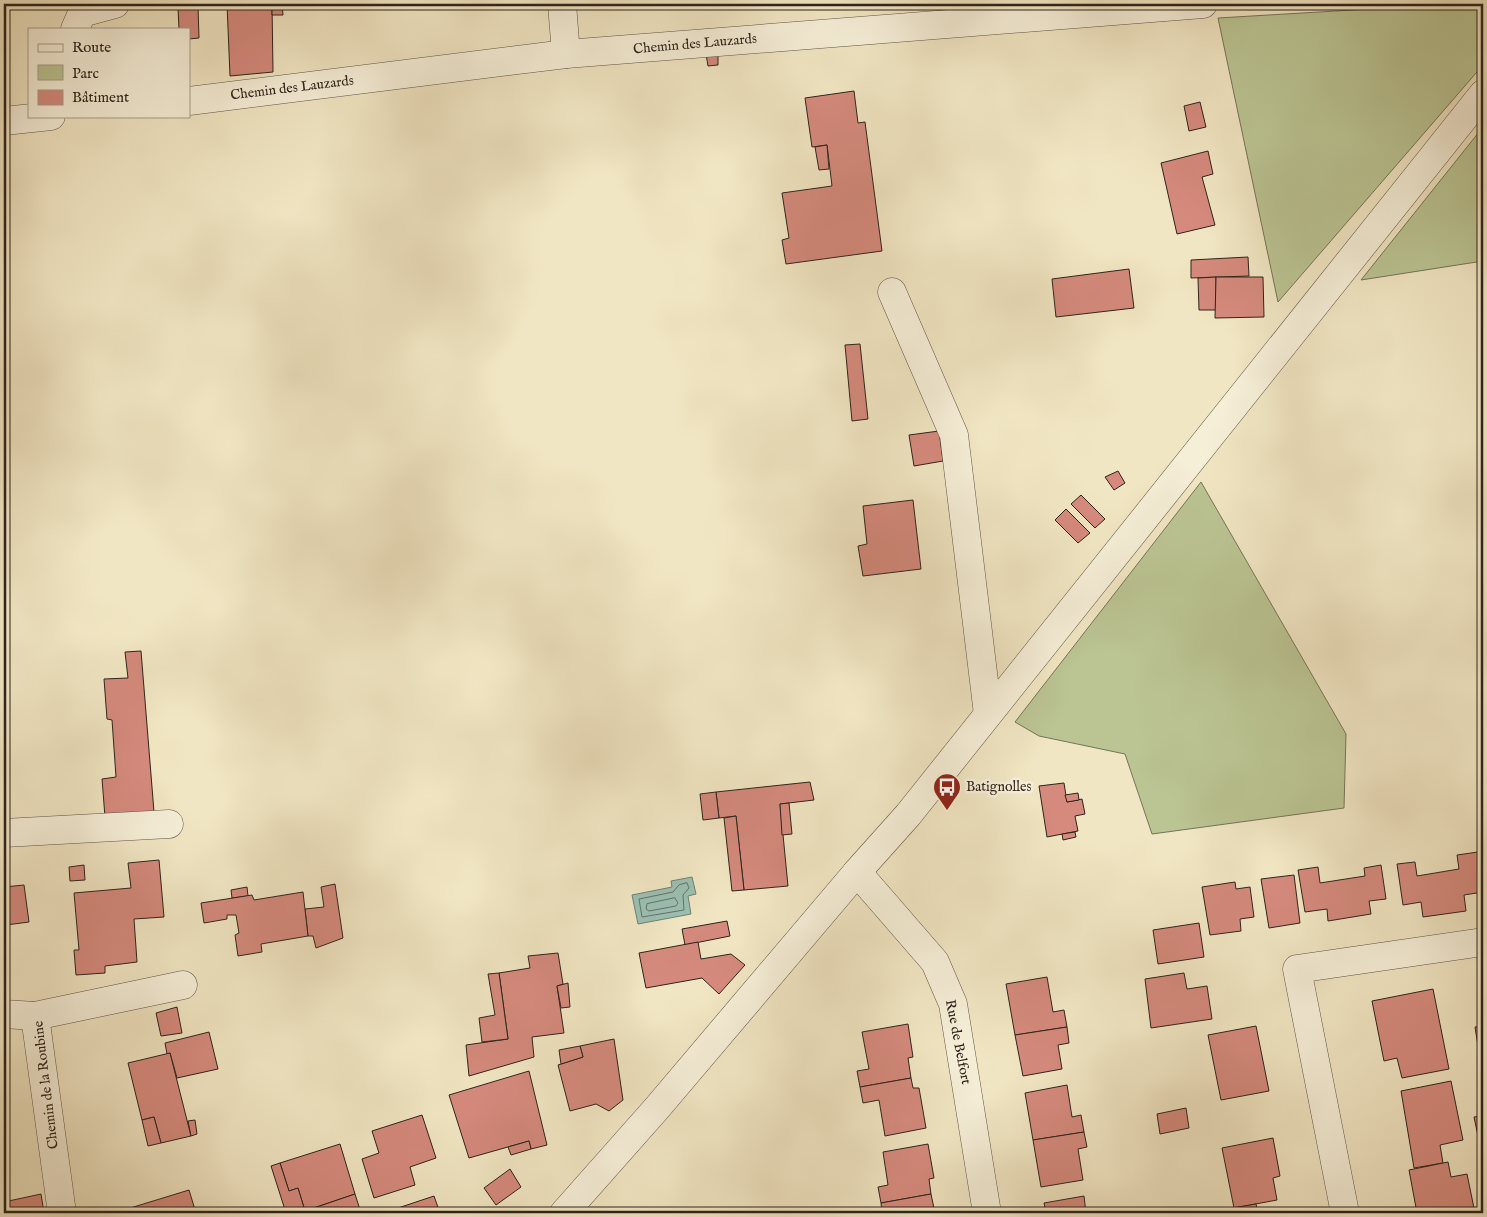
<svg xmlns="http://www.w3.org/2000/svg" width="1487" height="1217" font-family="'IM FELL English',serif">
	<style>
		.green { fill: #bbc493; stroke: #747457 }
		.water { fill: #9bc0b3; stroke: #6f8176 }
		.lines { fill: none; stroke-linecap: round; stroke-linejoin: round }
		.shore { stroke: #647267; stroke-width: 1 }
		.building { fill: #d58a7d; stroke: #2e231b }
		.minor-casing { stroke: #5f5445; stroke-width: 29 }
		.minor { stroke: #f6efd8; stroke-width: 28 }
		.labels { text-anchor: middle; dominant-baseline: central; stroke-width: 5; stroke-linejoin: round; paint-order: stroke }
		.street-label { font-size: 14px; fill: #2e231b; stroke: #f6efd8 }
		.poi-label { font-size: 14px; fill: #2e231b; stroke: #f6efd8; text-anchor: start }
	</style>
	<rect width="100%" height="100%" fill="#f1e6c3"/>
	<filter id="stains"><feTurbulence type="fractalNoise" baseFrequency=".004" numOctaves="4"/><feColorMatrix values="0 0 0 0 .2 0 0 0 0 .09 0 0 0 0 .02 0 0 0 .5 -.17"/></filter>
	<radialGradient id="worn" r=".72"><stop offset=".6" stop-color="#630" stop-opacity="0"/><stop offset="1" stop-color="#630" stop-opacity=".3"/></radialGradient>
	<g class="green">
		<path d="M1454,4H1483V65L1278,302L1218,18Z"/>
		<path d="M1483,127V261L1361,280Z"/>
		<path d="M1201,482L1346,734L1344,808L1152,834L1125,754L1039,736L1015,722Z"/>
	</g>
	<path class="water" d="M692,877L696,894L688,896L691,914L638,924L632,895L672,887L671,881Z"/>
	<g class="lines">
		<g class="shore">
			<path d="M687,883L689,888L683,895L684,910L642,917L639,899L673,892L679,885Z"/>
			<path d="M675,898L678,903L676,906L649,911L646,909L647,904Z"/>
		</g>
	</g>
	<g class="building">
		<path d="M227,4H272L273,72L230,76Z"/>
		<path d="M272,4H282L283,15H272Z"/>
		<path d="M198,7L199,38L189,39V29H179L178,8Z"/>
		<path d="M718,53V65L708,66L706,54Z"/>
		<path d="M854,91L858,123L865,122L882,251L786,264L782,240L789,238L782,193L832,186L827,145L812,147L805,98Z"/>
		<path d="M1200,102L1206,127L1189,131L1184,106Z"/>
		<path d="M827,145L829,169L819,170L815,147Z"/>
		<path d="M1208,151L1213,174L1202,177L1215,225L1177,234L1161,163Z"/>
		<path d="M1248,257L1249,276L1191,278V260Z"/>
		<path d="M1129,269L1134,308L1056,317L1052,279Z"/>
		<path d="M1216,277V310H1199L1198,278Z"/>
		<path d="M1216,277H1263L1264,317L1215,318Z"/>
		<path d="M860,344L868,419L852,421L845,345Z"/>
		<path d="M939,431L943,461L914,466L909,435Z"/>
		<path d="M1118,471L1125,483L1114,490L1105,477Z"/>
		<path d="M1081,495L1105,519L1095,528L1071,504Z"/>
		<path d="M913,500L921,569L863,576L858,546L867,544L863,506Z"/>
		<path d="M1066,509L1090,533L1078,543L1055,520Z"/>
		<path d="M141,651L154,812L105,817L102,779L116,777L112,720L107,719L104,679L128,678L125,652Z"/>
		<path d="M810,782L814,800L780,804L788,886L744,890L736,816L719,818L716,792Z"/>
		<path d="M1064,783L1067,802L1082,799L1085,814L1075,816L1078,831L1047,837L1039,786Z"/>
		<path d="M716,792L719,818L703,820L700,794Z"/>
		<path d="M1078,793L1079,800L1067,802L1065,795Z"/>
		<path d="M789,803L792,834L782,835L780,804Z"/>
		<path d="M736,816L744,890L732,891L724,818Z"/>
		<path d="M1075,832L1076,837L1063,840L1062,834Z"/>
		<path d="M1478,852L1483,892L1464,895L1466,911L1423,917L1421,902L1403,905L1397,864L1415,862L1417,876L1459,869L1457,855Z"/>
		<path d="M159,860L164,917L134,919L137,962L105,966V973L76,975L74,950H79L74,893L131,888L128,863Z"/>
		<path d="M84,865L85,880L70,881L69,867Z"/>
		<path d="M1381,865L1386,899L1369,901L1371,914L1328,921L1327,909L1305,912L1298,870L1318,867L1320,883L1365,876L1364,868Z"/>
		<path d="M1483,866V893L1480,867Z"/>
		<path d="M1294,875L1300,923L1269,928L1261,879Z"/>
		<path d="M1235,882L1236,889L1250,887L1254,917L1240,919L1241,931L1210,935L1202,887Z"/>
		<path d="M335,884L343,938L316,948L313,936H308L305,909L324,907L321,887Z"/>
		<path d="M24,885L29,922L6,925L9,952L4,953V887Z"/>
		<path d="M247,887L248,896L232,898L231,890Z"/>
		<path d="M303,892L308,936L261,944L262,952L238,956L235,935L239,933L236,915H227V919L204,923L201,903L252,895L254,900Z"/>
		<path d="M727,921L730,936L685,945L682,929Z"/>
		<path d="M1199,923L1204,957L1158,964L1153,930Z"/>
		<path d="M698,942L701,959L731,954L745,965L719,994L702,978L646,988L639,953Z"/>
		<path d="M558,953L563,984L557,986L564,1033L532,1037L534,1057L469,1076L466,1045L508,1039L499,973L530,968L528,956Z"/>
		<path d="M499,973L508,1039L482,1042L479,1018L495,1015L488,974Z"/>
		<path d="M1184,973L1187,989L1207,986L1212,1019L1151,1028L1145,979Z"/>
		<path d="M1047,977L1053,1012L1064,1010L1067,1027L1015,1035L1006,984Z"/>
		<path d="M568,983L570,1007L561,1008L557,986Z"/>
		<path d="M1433,989L1449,1069L1402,1078L1397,1058L1384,1061L1372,1001Z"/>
		<path d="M177,1007L182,1033L161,1036L156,1013Z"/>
		<path d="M908,1024L913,1057L908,1058L911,1078L860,1087L857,1071L869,1069L862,1032Z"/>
		<path d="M1256,1026L1269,1091L1221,1100L1208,1035Z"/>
		<path d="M1483,1026V1045L1478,1046L1475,1027Z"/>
		<path d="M1067,1027L1069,1043L1058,1045L1062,1069L1023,1076L1015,1035Z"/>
		<path d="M209,1032L218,1069L177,1078L170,1053L167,1054L165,1043Z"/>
		<path d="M614,1039L623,1100L609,1111L596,1104L570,1111L558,1065L583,1057L580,1046Z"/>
		<path d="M1483,1045V1064L1481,1065L1478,1046Z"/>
		<path d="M580,1046L583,1057L561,1064L559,1050Z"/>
		<path d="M170,1053L191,1136L161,1143L154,1117L142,1120L128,1063Z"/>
		<path d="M529,1071L547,1145L531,1149L529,1141L469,1158L449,1095Z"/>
		<path d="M911,1078L913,1088H919L926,1128L885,1136L879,1100L863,1103L860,1087Z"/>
		<path d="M1451,1081L1463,1140L1440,1145L1443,1163L1414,1168L1401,1091Z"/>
		<path d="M1067,1085L1072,1117L1081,1115L1084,1132L1033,1140L1025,1093Z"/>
		<path d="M1186,1108L1189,1128L1160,1134L1157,1114Z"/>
		<path d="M422,1115L436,1158L410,1167L415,1185L374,1198L362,1159L379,1153L372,1131Z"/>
		<path d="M1483,1116V1135L1478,1136L1474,1117Z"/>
		<path d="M154,1117L161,1143L148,1146L142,1120Z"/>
		<path d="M195,1120L197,1134L191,1136L188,1121Z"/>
		<path d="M1084,1132L1087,1147L1078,1149L1083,1180L1041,1187L1033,1140Z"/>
		<path d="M1273,1138L1280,1176L1273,1178L1277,1200L1234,1208L1222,1148Z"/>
		<path d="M529,1141L531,1149L511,1155L508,1147Z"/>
		<path d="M340,1144L355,1194L305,1211L298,1188L289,1191L280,1163Z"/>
		<path d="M928,1144L934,1178L929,1179L931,1194L881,1203L878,1187L888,1185L883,1152Z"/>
		<path d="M1448,1162L1451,1177L1467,1174L1475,1213H1417L1409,1170Z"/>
		<path d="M280,1163L289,1191L298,1188L305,1211L286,1213L271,1166Z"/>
		<path d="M510,1169L521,1187L496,1205L484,1188Z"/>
		<path d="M189,1190L196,1213H114Z"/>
		<path d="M41,1194L44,1213H4V1202Z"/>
		<path d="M355,1194L361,1213H306L305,1211Z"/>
		<path d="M931,1194L935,1213H882L881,1203Z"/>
		<path d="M434,1196L440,1213H396L395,1209Z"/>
		<path d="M1084,1196L1086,1213H1046L1044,1203Z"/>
		<path d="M1256,1204L1258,1213H1228L1227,1209Z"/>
	</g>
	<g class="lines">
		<g class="minor-casing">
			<g id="minor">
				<path d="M562,4L566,54"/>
				<path d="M75,29L82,13L115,4"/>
				<path d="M189,101L566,54L1203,4"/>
				<path d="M4,121L51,116"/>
				<path d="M892,292L954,435L988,714"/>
				<path d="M4,833L169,824"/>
				<path d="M857,872L935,962L953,1004L987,1213"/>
				<path d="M4,1014L35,1016"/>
				<path d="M62,1213L35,1016L183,985"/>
				<path d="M564,1213L657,1108L857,872L908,815L1483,94"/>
				<path d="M1345,1213L1297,969L1483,942"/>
			</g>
		</g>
		<use href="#minor" class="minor"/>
	</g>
	<defs>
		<g id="bus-pin" transform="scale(1.4375)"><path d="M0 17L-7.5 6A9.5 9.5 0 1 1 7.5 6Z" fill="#8f2418" stroke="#f6efd8"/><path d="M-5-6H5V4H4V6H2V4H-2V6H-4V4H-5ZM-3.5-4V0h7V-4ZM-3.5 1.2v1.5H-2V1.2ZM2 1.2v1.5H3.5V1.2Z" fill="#fff"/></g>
	</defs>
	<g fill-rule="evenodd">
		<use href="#bus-pin" x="947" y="787"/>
	</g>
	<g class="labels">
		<g class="street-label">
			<text transform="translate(695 44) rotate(-5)">Chemin des Lauzards</text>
			<text transform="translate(292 88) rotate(-7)">Chemin des Lauzards</text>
			<text transform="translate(958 1042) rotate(79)">Rue de Belfort</text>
			<text transform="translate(46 1085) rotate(-97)">Chemin de la Roubine</text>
		</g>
		<g class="poi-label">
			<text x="966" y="787">Batignolles</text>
		</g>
	</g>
	<rect width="1487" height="1217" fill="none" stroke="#f1e6c3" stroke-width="20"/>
	<rect x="5" y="5" width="1477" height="1207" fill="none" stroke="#2e231b" stroke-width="2.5"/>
	<rect x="10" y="10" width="1467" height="1197" fill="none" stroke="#2e231b"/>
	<rect x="28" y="28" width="162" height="90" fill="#f6efd8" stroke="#a69d8c"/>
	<rect x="38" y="44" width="25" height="8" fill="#f6efd8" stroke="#a69d8c"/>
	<text x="72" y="52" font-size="15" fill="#2e231b">Route</text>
	<rect x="38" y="65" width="25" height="15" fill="#bbc493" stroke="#a69d8c"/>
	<text x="72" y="78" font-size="15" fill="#2e231b">Parc</text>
	<rect x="38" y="90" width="25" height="15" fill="#d58a7d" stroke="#a69d8c"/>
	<text x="72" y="102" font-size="15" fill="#2e231b">Bâtiment</text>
	<rect width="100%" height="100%" filter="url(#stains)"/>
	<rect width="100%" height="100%" fill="url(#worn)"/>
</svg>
